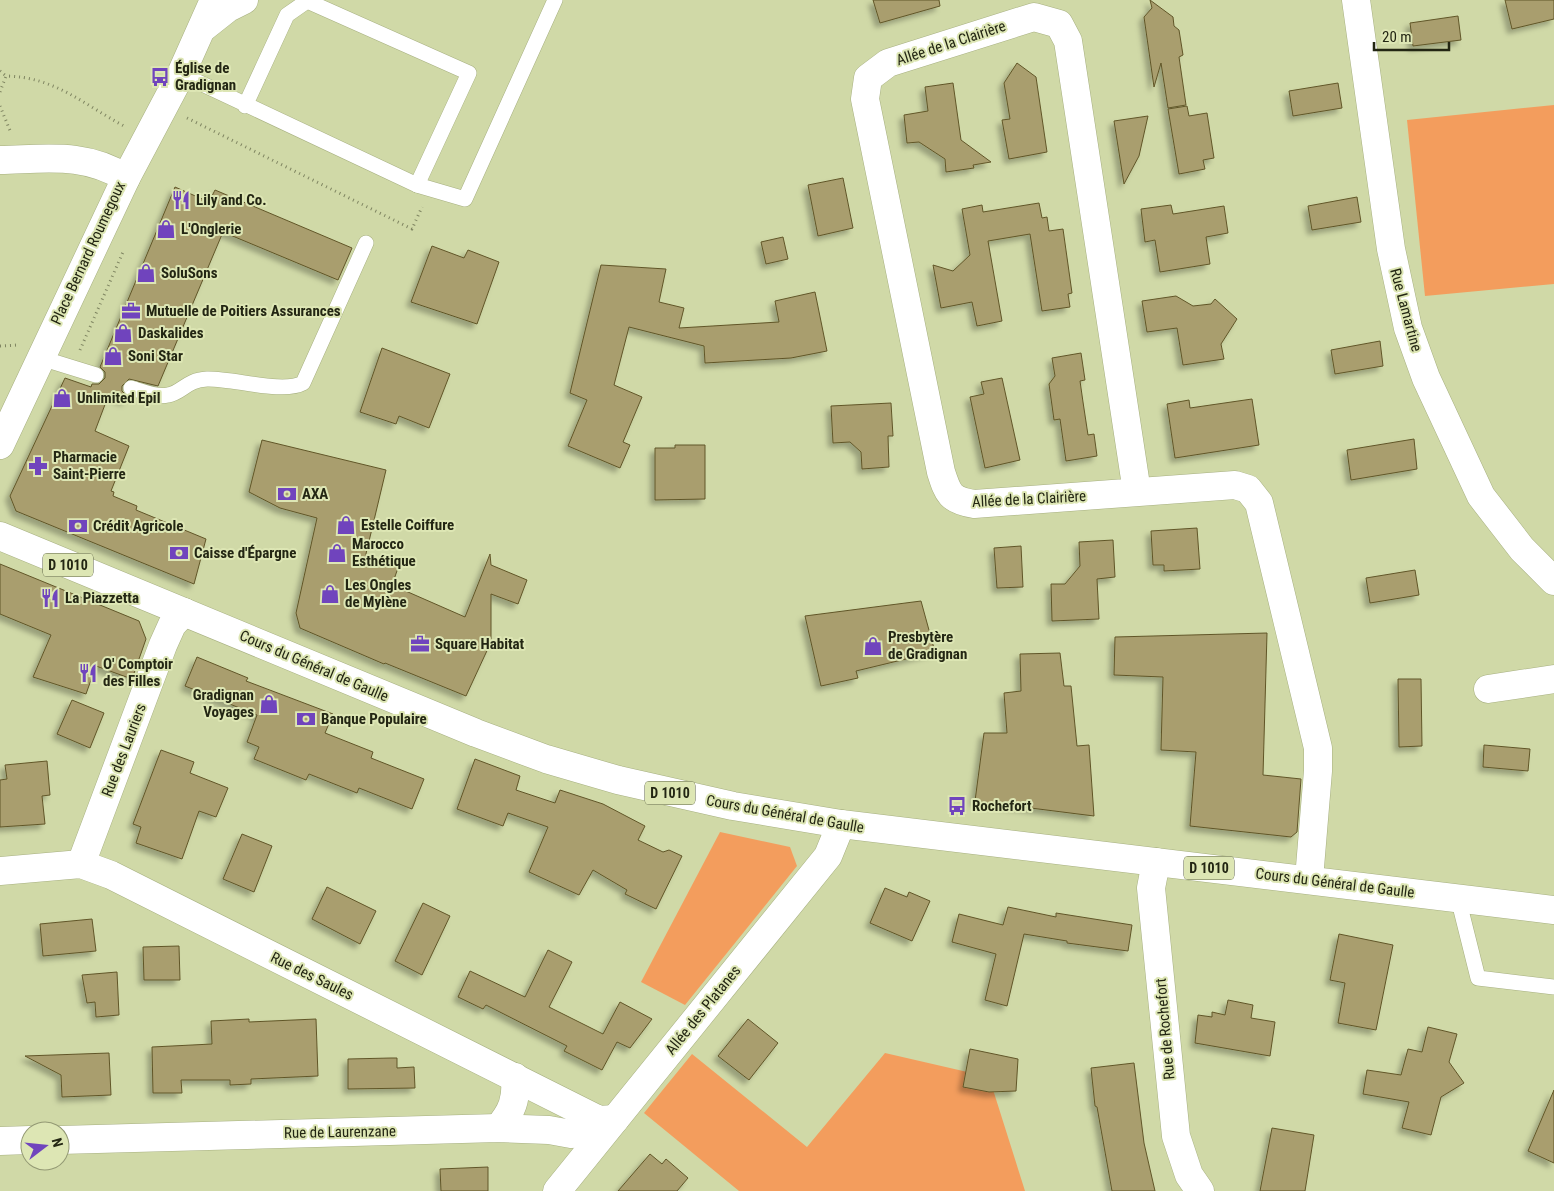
<svg xmlns="http://www.w3.org/2000/svg" width="1554" height="1191" font-family="'Roboto Condensed',sans-serif">
	<style>
		.green { fill: #f39d5d }
		.building { fill: #a99e6e; stroke: #615628; filter: url(#shadow) }
		.lines { fill: none; stroke-linecap: round; stroke-linejoin: round }
		.service-casing { stroke: #a7b080; stroke-width: 16 }
		.minor-casing { stroke: #a7b080; stroke-width: 29 }
		.tertiary-casing { stroke: #a7b080; stroke-width: 29 }
		.primary-casing { stroke: #a7b080; stroke-width: 29 }
		.path { stroke: #7f8561; stroke-width: 3; stroke-dasharray: 1 4; stroke-linecap: butt }
		.service { stroke: #fff; stroke-width: 15 }
		.minor { stroke: #fff; stroke-width: 28 }
		.tertiary { stroke: #fff; stroke-width: 28 }
		.primary { stroke: #fff; stroke-width: 28 }
		.labels { text-anchor: middle; dominant-baseline: central; stroke-width: 4; stroke-linejoin: round; paint-order: stroke }
		.shield { fill: #dde6b4; stroke: #5b6043; stroke-width: 1 }
		.shield-label { font-size: 14px; font-weight: bold; fill: #232613 }
		.street-label { font-size: 15px; fill: #232613; stroke: #dde6b4 }
		.poi-label { font-size: 15px; font-weight: bold; fill: #232613; stroke: #dde6b4; text-anchor: start }
	</style>
	<defs>
		<filter id="shadow"><feDropShadow dx="-4.5" dy="4.5" stdDeviation="2.5" flood-color="#0004"/></filter>
	</defs>
	<rect width="100%" height="100%" fill="#d0d9a7"/>
	<g class="green">
		<path d="M1554,105V284L1425,296L1407,120Z"/>
		<path d="M720,832L790,847L797,866L685,1005L641,982Z"/>
		<path d="M885,1053L989,1077L1025,1191H739L644,1113L692,1054L807,1147Z"/>
	</g>
	<g class="building">
		<path d="M873,0H939L940,6L880,23Z"/>
		<path d="M1150,0L1173,17L1174,26L1179,30L1183,55L1179,57L1186,105L1168,108L1161,63L1154,87L1144,17L1152,8Z"/>
		<path d="M1505,0H1554V19L1512,29Z"/>
		<path d="M1458,16L1461,40L1413,46L1410,23Z"/>
		<path d="M1017,63L1036,77L1047,152L1009,159L1002,120L1010,119L1004,83Z"/>
		<path d="M953,83L961,140L991,162L973,165L974,168L946,172L945,159L919,142L907,143L904,115L928,111L925,87Z"/>
		<path d="M1338,83L1342,108L1293,116L1289,91Z"/>
		<path d="M1187,106L1189,116L1207,113L1214,158L1203,160L1205,169L1179,174L1168,109Z"/>
		<path d="M1148,116L1139,156L1124,184L1114,121Z"/>
		<path d="M843,178L853,228L818,236L808,185Z"/>
		<path d="M175,187L209,202L215,190L352,248L338,280L223,232L158,386L129,379L122,386V391L127,396L126,401L109,394L95,431L129,446L111,491L114,492L113,496L137,506L136,510L206,539L194,584L16,511L10,496L65,378L91,387L92,384H99L105,378V372L100,367Z"/>
		<path d="M1357,197L1361,222L1312,230L1308,206Z"/>
		<path d="M1039,203L1042,218L1047,217L1049,231L1063,229L1072,293L1068,294L1070,307L1042,311L1030,234L988,241L1002,321L977,326L972,302L941,308L933,265L953,271L970,255L962,209L982,205L983,212Z"/>
		<path d="M1171,205L1173,214L1224,206L1228,233L1206,237L1210,264L1160,272L1155,240L1145,242L1141,209Z"/>
		<path d="M783,237L788,259L766,264L761,242Z"/>
		<path d="M432,246L464,258L468,250L499,262L477,324L411,302Z"/>
		<path d="M601,265L666,269L659,302L684,308L679,328L779,322L775,301L815,292L827,351L791,358L705,363L704,346L629,327L614,385L642,397L623,442L630,445L620,468L568,446L587,400L570,393Z"/>
		<path d="M1176,296L1193,306L1211,304L1215,299L1237,319L1221,344L1224,359L1183,365L1177,328L1147,332L1142,301Z"/>
		<path d="M1380,341L1383,366L1335,374L1331,350Z"/>
		<path d="M382,348L450,374L429,428L399,416L396,424L360,412Z"/>
		<path d="M1081,353L1085,380L1080,381L1083,402L1088,435L1094,434L1097,456L1066,461L1060,419L1054,420L1049,384L1055,376L1052,358Z"/>
		<path d="M1002,378L1020,460L985,468L970,397L984,394L981,382Z"/>
		<path d="M1252,399L1259,445L1175,458L1167,404L1189,400L1190,408Z"/>
		<path d="M891,403L893,436H888L889,467L862,469L861,452L850,442L833,443L831,406Z"/>
		<path d="M1414,439L1417,469L1351,480L1347,450Z"/>
		<path d="M262,440L386,470L365,558L398,568L392,585L465,617L490,554L491,565L527,580L518,604L491,594V642L466,696L385,663L384,664L300,628L296,613L317,518L280,508L249,492Z"/>
		<path d="M675,445H705V499L655,500V448H675Z"/>
		<path d="M1197,528L1200,569L1164,571V565H1153L1151,531Z"/>
		<path d="M1113,540L1115,577L1097,579L1099,619L1052,621L1051,584H1065L1080,566L1079,542Z"/>
		<path d="M1021,546L1023,587L997,588L994,548Z"/>
		<path d="M0,564L139,621L146,639L132,679L96,666L86,694L33,677L51,635L0,614Z"/>
		<path d="M1415,570L1419,595L1370,603L1366,578Z"/>
		<path d="M921,601L935,652L856,671L858,678L821,686L805,616Z"/>
		<path d="M1267,633L1263,775L1301,779L1297,832L1291,837L1190,826L1196,752L1161,750L1163,677L1114,675L1115,637Z"/>
		<path d="M1060,653L1064,686H1071L1077,746L1089,745L1094,816L975,801L984,733H1007L1004,693L1021,691L1020,654Z"/>
		<path d="M197,657L248,678L246,681L333,714L325,733L373,752L371,758L424,779L412,809L359,788L357,793L309,774L306,780L254,759L259,747L247,742L257,715L185,686Z"/>
		<path d="M1398,679H1421L1422,746L1399,747Z"/>
		<path d="M72,700L104,713L90,748L57,734Z"/>
		<path d="M1484,745L1530,749L1528,771L1483,767Z"/>
		<path d="M161,750L194,762L190,773L228,788L216,817L199,811L182,859L136,843L141,827L133,824Z"/>
		<path d="M475,759L520,776L516,790L555,803L560,790L603,804L645,826L638,840L663,852L669,850L682,856L656,909L625,894L627,890L593,870L579,895L529,872L548,827L508,813L503,826L457,809Z"/>
		<path d="M47,761L50,795L42,796L45,824L0,827V780L7,779L5,765Z"/>
		<path d="M242,834L272,846L254,892L223,879Z"/>
		<path d="M327,887L376,911L360,944L312,919Z"/>
		<path d="M885,888L907,897L909,892L930,901L912,941L870,923Z"/>
		<path d="M423,903L450,916L422,975L395,961Z"/>
		<path d="M1008,907L1056,917V913L1132,925L1128,951L1067,943V941L1024,934L1007,1006L985,1000L996,954L952,942L959,914L1003,925Z"/>
		<path d="M92,919L96,951L43,956L40,924Z"/>
		<path d="M1339,934L1393,945L1376,1030L1338,1023L1345,983L1330,980Z"/>
		<path d="M179,946L180,980H144L143,947Z"/>
		<path d="M548,950L572,962L549,1007L603,1034L620,1002L652,1019L630,1048L617,1042L602,1070L564,1051L567,1046L486,1005L483,1009L458,997L470,971L525,997Z"/>
		<path d="M117,972L119,1015L96,1017L95,1002L87,1003L82,975Z"/>
		<path d="M1228,1000L1253,1005L1251,1018L1275,1022L1270,1056L1195,1043L1198,1015L1212,1017V1012L1225,1015Z"/>
		<path d="M249,1019V1022L316,1019L318,1076L251,1079V1084L230,1085V1080H181L182,1093H153L152,1047L212,1044L211,1021Z"/>
		<path d="M748,1019L778,1043L749,1080L718,1056Z"/>
		<path d="M1428,1027L1457,1034L1449,1062L1464,1083L1441,1097L1431,1135L1402,1128L1409,1102L1363,1094L1367,1070L1401,1075L1408,1049L1422,1052Z"/>
		<path d="M970,1049L1018,1059L1016,1091L989,1092L963,1087Z"/>
		<path d="M109,1053L111,1095L62,1097L61,1075L25,1056Z"/>
		<path d="M391,1058H397V1068L414,1067L415,1088L348,1089V1059Z"/>
		<path d="M1134,1063L1144,1143L1155,1191H1112L1097,1107L1095,1106L1091,1068Z"/>
		<path d="M1554,1090V1163L1528,1151Z"/>
		<path d="M1272,1128L1314,1135L1305,1191H1260Z"/>
		<path d="M650,1154L662,1164L666,1159L688,1178L677,1191H618Z"/>
		<path d="M488,1167V1191H441L440,1169Z"/>
	</g>
	<g class="lines">
		<g class="service-casing">
			<g id="service">
				<path d="M181,74L417,185L469,73L307,1L287,15L245,106"/>
				<path d="M417,185L465,199L555,0"/>
				<path d="M41,358L96,375"/>
				<path d="M131,388C142,391 156,398 168,395C182,393 186,380 207,379C232,378 283,394 303,383L366,243"/>
				<path d="M1458,898L1478,978L1554,987"/>
			</g>
		</g>
		<g class="minor-casing">
			<g id="minor">
				<path d="M1356,0L1391,249L1408,328L1426,378L1481,496L1522,549L1554,581"/>
				<path d="M1137,492L1068,41L1059,24L1034,17L888,63L868,78L865,99L941,472C948,494 950,500 974,504L1235,485L1248,489L1259,503L1318,748V771L1309,879"/>
				<path d="M1488,689L1554,679"/>
				<path d="M1156,862L1151,888L1176,1136L1189,1175L1200,1191"/>
				<path d="M81,864L163,645L172,625L184,612"/>
				<path d="M0,871L81,864L111,875L599,1120L615,1119"/>
				<path d="M498,1128C512,1112 517,1099 515,1077"/>
				<path d="M60,1140L498,1128L549,1130L571,1134L587,1133L615,1119"/>
				<path d="M0,1141L30,1140"/>
				<path d="M557,1191L828,856L841,824"/>
			</g>
		</g>
		<g class="tertiary-casing">
			<g id="tertiary">
				<path d="M204,27L228,8L244,0"/>
				<path d="M0,160C47,159 85,152 126,178"/>
				<path d="M0,445L126,178L181,74L214,0"/>
			</g>
		</g>
		<g class="primary-casing">
			<path id="primary" d="M0,536L476,733L546,759L618,780L733,806L841,824L1554,910"/>
		</g>
		<g class="path">
			<path d="M0,71L6,76"/>
			<path d="M0,92L6,76C55,77 83,104 124,126"/>
			<path d="M0,106L11,133"/>
			<path d="M187,118L412,229L422,207"/>
			<path d="M0,346L18,345"/>
			<path d="M80,350L123,252"/>
		</g>
		<use href="#service" class="service"/>
		<use href="#minor" class="minor"/>
		<use href="#tertiary" class="tertiary"/>
		<use href="#primary" class="primary"/>
	</g>
	<defs>
		<g id="bus-bare" transform="scale(1.5)"><path d="M-5-6H5V4H4V6H2V4H-2V6H-4V4H-5ZM-3.5-4V0h7V-4ZM-3.5 1.2v1.5H-2V1.2ZM2 1.2v1.5H3.5V1.2Z" fill="#7044bd" stroke="#dde6b4" stroke-width="2.5" paint-order="stroke"/></g>
		<g id="restaurant-bare" transform="scale(1.5)"><path d="M-5-6h1v4h1v-4h1v4h1v-4h1v5L-1.5 .5V6h-2V.5L-5-1ZM5-6V6H3V1.5H1.5Q1.5-4 5-6Z" fill="#7044bd" stroke="#dde6b4" stroke-width="2.5" paint-order="stroke"/></g>
		<g id="shop-bare" transform="scale(1.5)"><path d="M-5-2.5h2.3a2.7 3.5 0 0 1 5.4 0H5L5.5 6h-11ZM-1.5-2.5h3a1.5 2.3 0 0 0-3 0Z" fill="#7044bd" stroke="#dde6b4" stroke-width="2.5" paint-order="stroke"/></g>
		<g id="office-bare" transform="scale(1.5)"><path d="M-6-3h4V-5.5h4V-3h4V5H-6ZM-1-4.5V-3h2v-1.5ZM-6 0V1H6V0Z" fill="#7044bd" stroke="#dde6b4" stroke-width="2.5" paint-order="stroke"/></g>
		<g id="pharmacy-bare" transform="scale(1.5)"><path d="M-2-6h4v4h4v4h-4v4h-4v-4h-4v-4h4Z" fill="#7044bd" stroke="#dde6b4" stroke-width="2.5" paint-order="stroke"/></g>
		<g id="bank-bare" transform="scale(1.5)"><path d="M-6-4H6V4H-6ZM0-2.3a2.3 2.3 0 1 0 0 4.6a2.3 2.3 0 1 0 0-4.6Z" fill="#7044bd" stroke="#dde6b4" stroke-width="2.5" paint-order="stroke"/></g>
	</defs>
	<g fill-rule="evenodd">
		<use href="#bus-bare" x="160" y="77"/>
		<use href="#restaurant-bare" x="181" y="200"/>
		<use href="#shop-bare" x="166" y="229"/>
		<use href="#shop-bare" x="146" y="273"/>
		<use href="#office-bare" x="131" y="311"/>
		<use href="#shop-bare" x="123" y="333"/>
		<use href="#shop-bare" x="113" y="356"/>
		<use href="#shop-bare" x="62" y="398"/>
		<use href="#pharmacy-bare" x="38" y="466"/>
		<use href="#bank-bare" x="287" y="494"/>
		<use href="#shop-bare" x="346" y="525"/>
		<use href="#bank-bare" x="78" y="526"/>
		<use href="#bank-bare" x="179" y="553"/>
		<use href="#shop-bare" x="337" y="553"/>
		<use href="#shop-bare" x="330" y="594"/>
		<use href="#restaurant-bare" x="50" y="598"/>
		<use href="#office-bare" x="420" y="644"/>
		<use href="#shop-bare" x="873" y="646"/>
		<use href="#restaurant-bare" x="88" y="673"/>
		<use href="#shop-bare" x="269" y="704"/>
		<use href="#bank-bare" x="306" y="719"/>
		<use href="#bus-bare" x="957" y="806"/>
	</g>
	<g class="labels">
		<g class="shield">
			<rect x="43" y="553.5" width="50" height="23" rx="4"/>
			<rect x="645" y="781.5" width="50" height="23" rx="4"/>
			<rect x="1184" y="856.5" width="50" height="23" rx="4"/>
		</g>
		<g class="shield-label">
			<text x="68" y="565">D 1010</text>
			<text x="670" y="793">D 1010</text>
			<text x="1209" y="868">D 1010</text>
		</g>
		<g class="street-label">
			<text transform="translate(951 43) rotate(-18)">Allée de la Clairière</text>
			<text transform="translate(88 253) rotate(-65)">Place Bernard Roumegoux</text>
			<text transform="translate(1406 310) rotate(75)">Rue Lamartine</text>
			<text transform="translate(1029 499) rotate(-3)">Allée de la Clairière</text>
			<text transform="translate(314 666) rotate(23)">Cours du Général de Gaulle</text>
			<text transform="translate(124 750) rotate(-69)">Rue des Lauriers</text>
			<text transform="translate(785 814) rotate(10)">Cours du Général de Gaulle</text>
			<text transform="translate(1335 883) rotate(7)">Cours du Général de Gaulle</text>
			<text transform="translate(312 976) rotate(26)">Rue des Saules</text>
			<text transform="translate(703 1010) rotate(-51)">Allée des Platanes</text>
			<text transform="translate(1165 1029) rotate(-95)">Rue de Rochefort</text>
			<text transform="translate(340 1132) rotate(-1)">Rue de Laurenzane</text>
		</g>
		<g class="poi-label">
			<text x="175" y="68">Église de<tspan x="175" dy="17">Gradignan</tspan></text>
			<text x="196" y="200">Lily and Co.</text>
			<text x="181" y="229">L'Onglerie</text>
			<text x="161" y="273">SoluSons</text>
			<text x="146" y="311">Mutuelle de Poitiers Assurances</text>
			<text x="138" y="333">Daskalides</text>
			<text x="128" y="356">Soni Star</text>
			<text x="77" y="398">Unlimited Epil</text>
			<text x="53" y="457">Pharmacie<tspan x="53" dy="17">Saint-Pierre</tspan></text>
			<text x="302" y="494">AXA</text>
			<text x="361" y="525">Estelle Coiffure</text>
			<text x="93" y="526">Crédit Agricole</text>
			<text x="352" y="544">Marocco<tspan x="352" dy="17">Esthétique</tspan></text>
			<text x="194" y="553">Caisse d'Épargne</text>
			<text x="345" y="585">Les Ongles<tspan x="345" dy="17">de Mylène</tspan></text>
			<text x="65" y="598">La Piazzetta</text>
			<text x="888" y="637">Presbytère<tspan x="888" dy="17">de Gradignan</tspan></text>
			<text x="435" y="644">Square Habitat</text>
			<text x="103" y="664">O' Comptoir<tspan x="103" dy="17">des Filles</tspan></text>
			<text x="254" y="695" text-anchor="end">Gradignan<tspan x="254" dy="17">Voyages</tspan></text>
			<text x="321" y="719">Banque Populaire</text>
			<text x="972" y="806">Rochefort</text>
		</g>
	</g>
	<g transform="translate(45 1146) rotate(74)"><circle r="24" fill="#dde6b4" stroke="#939974"/>
	<path d="M0-4L9 19L0 12L-9 19Z" fill="#7044bd"/>
	<text y="-8" font-size="14" font-weight="bold" text-anchor="middle" fill="#232613">N</text>
	</g>
	<path d="M1374 42v8h75v-8" fill="none" stroke="#232613" stroke-width="2.5"/>
	<text x="1382" y="42" font-size="15" fill="#232613" stroke="#dde6b4" stroke-width="4" paint-order="stroke">20 m</text>
</svg>
